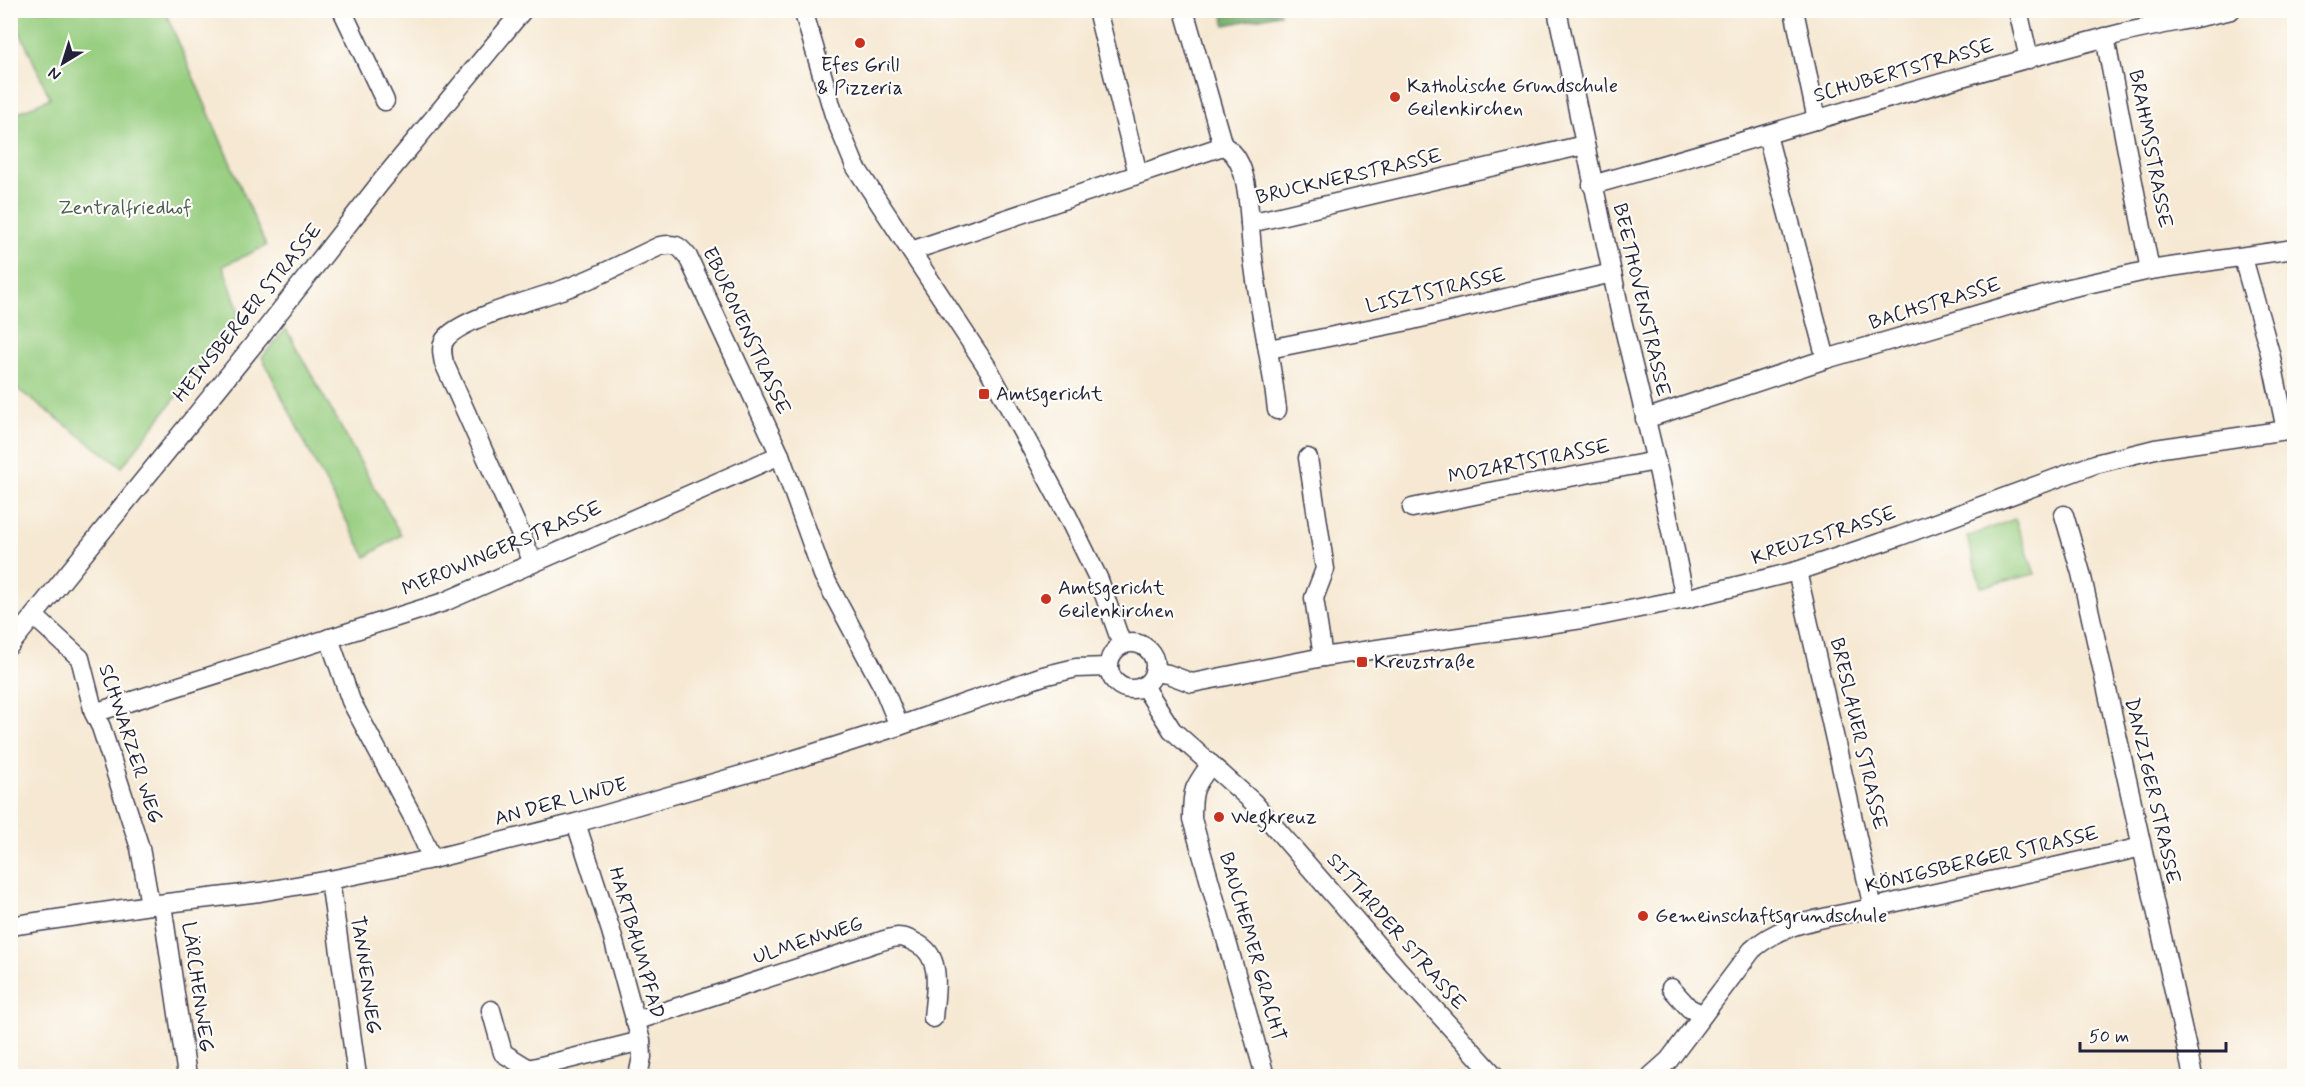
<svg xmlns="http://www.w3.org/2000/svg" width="2305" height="1087" font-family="Mynerve,sans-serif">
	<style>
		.green { fill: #96cd7f; stroke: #5c785d; stroke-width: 1.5 }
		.forest { fill: #78b06e; stroke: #4d6954; stroke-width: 1.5 }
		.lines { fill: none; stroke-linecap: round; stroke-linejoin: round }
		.minor-casing { stroke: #424052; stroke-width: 21 }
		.minor { stroke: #fff; stroke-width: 18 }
		.poi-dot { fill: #c8321e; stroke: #fdfcf7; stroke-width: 2 }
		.labels { text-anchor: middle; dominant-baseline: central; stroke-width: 4.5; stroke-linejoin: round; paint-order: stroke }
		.poi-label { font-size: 20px; fill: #22223b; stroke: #fdfcf7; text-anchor: start }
		.street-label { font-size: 20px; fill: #22223b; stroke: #fdfcf7 }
		.park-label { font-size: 20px; fill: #4b5e53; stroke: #fdfcf7 }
	</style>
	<rect width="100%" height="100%" fill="#fdfcf7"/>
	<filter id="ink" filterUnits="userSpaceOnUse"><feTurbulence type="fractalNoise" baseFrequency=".0167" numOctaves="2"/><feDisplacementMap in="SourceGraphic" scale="12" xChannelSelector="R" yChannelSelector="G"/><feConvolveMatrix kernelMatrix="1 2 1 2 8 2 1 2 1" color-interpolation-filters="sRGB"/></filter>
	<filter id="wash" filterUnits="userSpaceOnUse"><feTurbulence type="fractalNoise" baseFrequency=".008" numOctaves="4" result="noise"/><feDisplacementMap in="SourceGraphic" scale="24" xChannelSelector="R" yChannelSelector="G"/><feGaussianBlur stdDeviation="1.35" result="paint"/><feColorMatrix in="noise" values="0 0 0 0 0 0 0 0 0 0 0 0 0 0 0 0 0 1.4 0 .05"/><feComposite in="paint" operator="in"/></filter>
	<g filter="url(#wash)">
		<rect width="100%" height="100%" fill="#f6e8d2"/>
		<g class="green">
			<path d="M18,10L165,11L266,246L223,266L240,314L122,467L11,384V116L50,98L11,12Z"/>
			<path d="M286,329L401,535L366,557L314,461L262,357Z"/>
			<path d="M2015,519L2035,574L1981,587L1967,537Z"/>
		</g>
		<path class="forest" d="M1222,11H1279L1280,14L1225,25Z"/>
	</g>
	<g filter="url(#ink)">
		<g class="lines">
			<g class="minor-casing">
				<g id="minor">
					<path d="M342,10L385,101"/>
					<path d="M803,10L834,115L855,166L989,370L1065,511L1099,580L1122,645"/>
					<path d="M1097,10L1138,174"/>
					<path d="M1184,10L1223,146"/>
					<path d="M1557,10L1621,316L1659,474L1685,599"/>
					<path d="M1794,10L1817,120"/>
					<path d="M2018,10L2029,59"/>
					<path d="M2105,37L2150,270"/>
					<path d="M1767,135L1826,359"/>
					<path d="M1592,185C1764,137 1934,82 2107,37C2148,26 2190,20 2231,10"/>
					<path d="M1250,223C1253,286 1270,348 1277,410"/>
					<path d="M911,251L1223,146C1247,156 1248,200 1250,223L1584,145"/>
					<path d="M2243,258L2270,353L2286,430"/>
					<path d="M1269,349L1408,321L1612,273"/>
					<path d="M1645,419L1826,359L2065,289L2150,270L2294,249"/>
					<path d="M1308,458L1325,569L1314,598L1323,657"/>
					<path d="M1412,508L1489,492L1656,461"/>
					<path d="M2064,515L2081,573L2193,1076"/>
					<path d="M533,562L444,363C442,354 440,344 447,337C467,316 538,299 567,288C599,277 629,260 660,246C675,243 679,245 688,257L780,455L823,575L883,687L899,726"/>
					<path d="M1797,571L1873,908"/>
					<path d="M34,616L80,658L94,713L101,727L140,848L150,905"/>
					<path d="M329,638L351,701L415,821L432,859"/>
					<circle cx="1132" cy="666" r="23"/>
					<path d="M10,645L266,329L381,182L523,10"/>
					<path d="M1154,672L1168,674L1192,683L1323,657L1589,618L1685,599L1797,571L1900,536L2095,464L2155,449L2294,429"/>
					<path d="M1144,686L1172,730L1253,802L1396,967L1495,1076"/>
					<path d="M94,713L444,602L780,455"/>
					<path d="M1211,764C1193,788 1192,790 1192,819L1265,1076"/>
					<path d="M576,823L611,931L641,1041L642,1057L638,1076"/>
					<path d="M330,880L357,1076"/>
					<path d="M162,904L187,1076"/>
					<path d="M10,926L150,905L260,892L330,880L432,859L576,823L793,760L899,726L1043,676L1076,668L1109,667"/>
					<path d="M1671,988L1689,1008L1703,1015"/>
					<path d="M491,1010L503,1053L529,1069"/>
					<path d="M635,1021L863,947C874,944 887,938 898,937C904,937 911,940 916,943C944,956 935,992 933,1018"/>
					<path d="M527,1076L529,1069L641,1041"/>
					<path d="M1651,1076L1669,1060L1752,950C1784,920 1835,917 1876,907C1964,885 2053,869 2141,847"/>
				</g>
			</g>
			<use href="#minor" class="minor"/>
		</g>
	</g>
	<g class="poi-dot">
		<circle cx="860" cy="43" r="6"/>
		<circle cx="1395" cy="97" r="6"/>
		<rect x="978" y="388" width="12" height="12" rx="3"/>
		<circle cx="1046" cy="599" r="6"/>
		<rect x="1356" y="656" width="12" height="12" rx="3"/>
		<circle cx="1219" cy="817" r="6"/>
		<circle cx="1643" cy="916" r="6"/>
	</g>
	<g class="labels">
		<g class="poi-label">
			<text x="860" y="65" text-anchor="middle">Efes Grill<tspan x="860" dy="23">&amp; Pizzeria</tspan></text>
			<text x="1407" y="86">Katholische Grundschule<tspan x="1407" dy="23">Geilenkirchen</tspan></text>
			<text x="996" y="394">Amtsgericht</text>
			<text x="1058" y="588">Amtsgericht<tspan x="1058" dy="23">Geilenkirchen</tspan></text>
			<text x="1374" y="662">Kreuzstraße</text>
			<text x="1231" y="817">Wegkreuz</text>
			<text x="1655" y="916">Gemeinschaftsgrundschule</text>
		</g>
		<g class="street-label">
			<text transform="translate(1904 71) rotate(-16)">SCHUBERTSTRASSE</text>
			<text transform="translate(2150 149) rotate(79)">BRAHMSSTRASSE</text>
			<text transform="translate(1349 177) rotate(-13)">BRUCKNERSTRASSE</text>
			<text transform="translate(1436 291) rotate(-13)">LISZTSTRASSE</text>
			<text transform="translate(1641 300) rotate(77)">BEETHOVENSTRASSE</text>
			<text transform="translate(1935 304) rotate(-17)">BACHSTRASSE</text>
			<text transform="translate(248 313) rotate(-51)">HEINSBERGER STRASSE</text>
			<text transform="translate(746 331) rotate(65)">EBURONENSTRASSE</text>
			<text transform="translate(1529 462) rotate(-11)">MOZARTSTRASSE</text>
			<text transform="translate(1824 536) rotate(-18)">KREUZSTRASSE</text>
			<text transform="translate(502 549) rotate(-23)">MEROWINGERSTRASSE</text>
			<text transform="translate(1858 734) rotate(77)">BRESLAUER STRASSE</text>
			<text transform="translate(130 744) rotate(72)">SCHWARZER WEG</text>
			<text transform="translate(2152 791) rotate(77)">DANZIGER STRASSE</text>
			<text transform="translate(561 802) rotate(-15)">AN DER LINDE</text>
			<text transform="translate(1982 860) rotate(-13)">KÖNIGSBERGER STRASSE</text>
			<text transform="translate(1396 932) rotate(49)">SITTARDER STRASSE</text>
			<text transform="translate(808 941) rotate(-18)">ULMENWEG</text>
			<text transform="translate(636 943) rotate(74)">HARTBAUMPFAD</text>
			<text transform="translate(1252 947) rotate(74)">BAUCHEMER GRACHT</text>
			<text transform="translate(365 975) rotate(82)">TANNENWEG</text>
			<text transform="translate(197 987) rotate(82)">LÄRCHENWEG</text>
		</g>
		<g class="park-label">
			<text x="125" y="208">Zentralfriedhof</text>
		</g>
	</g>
	<rect width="2305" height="1087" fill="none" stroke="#fdfcf7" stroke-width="36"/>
	<g transform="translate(63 63) rotate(218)" stroke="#fdfcf7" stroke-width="4.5" paint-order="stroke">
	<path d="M0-4.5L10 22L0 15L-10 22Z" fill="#22223b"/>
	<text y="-9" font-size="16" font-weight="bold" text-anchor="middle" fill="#22223b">N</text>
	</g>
	<path d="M2080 1042v9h146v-9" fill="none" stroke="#22223b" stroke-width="3"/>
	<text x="2089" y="1042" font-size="18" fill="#22223b" stroke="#fdfcf7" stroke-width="4.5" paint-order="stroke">50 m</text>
</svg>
